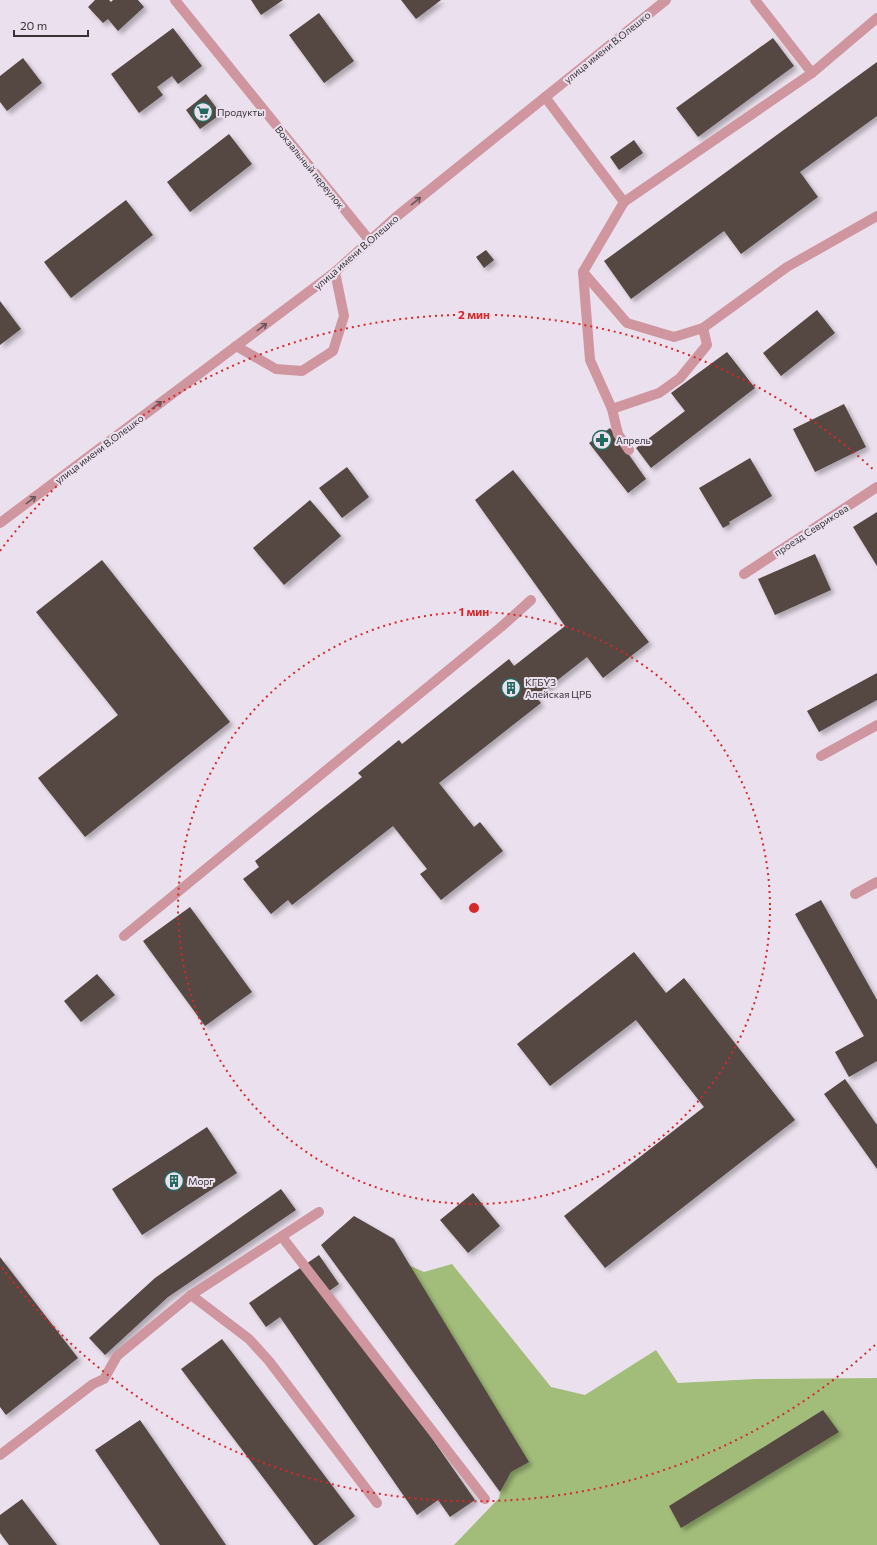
<svg xmlns="http://www.w3.org/2000/svg" width="877" height="1545" font-family="Commissioner,sans-serif">
	<style>
		.forest { fill: #a2bd7a }
		.building { fill: #554643; filter: url(#shadow) }
		.lines { fill: none; stroke-linecap: round; stroke-linejoin: round }
		.minor { stroke: #cf969f; stroke-width: 10 }
		.oneway { stroke: #6c565c }
		.ring { fill: none; stroke: #d62828; stroke-width: 2; stroke-dasharray: 2 4 }
		.labels { text-anchor: middle; dominant-baseline: central; stroke-width: 4; stroke-linejoin: round; paint-order: stroke }
		.street-label { font-size: 10px; fill: #373338; stroke: #ebe1ee }
		.poi-label { font-size: 10px; fill: #373338; stroke: #ebe1ee; text-anchor: start }
		.centre { fill: #d62828; stroke: #ebe1ee; stroke-width: 2 }
		.ring-label { font-size: 12px; text-anchor: middle; font-weight: bold; fill: #d62828; stroke: #ebe1ee; stroke-width: 4; stroke-linejoin: round; paint-order: stroke }
	</style>
	<defs>
		<filter id="shadow"><feDropShadow dx="3.5" dy="3.5" stdDeviation="2" flood-color="#0004"/></filter>
	</defs>
	<rect width="100%" height="100%" fill="#ebe1ee"/>
	<path class="forest" d="M384,1254L424,1272L452,1264L551,1387L585,1395L656,1350L678,1383L756,1379L877,1378V1545H454L499,1498L507,1459Z"/>
	<g class="building">
		<path d="M95,0H109L111,2L113,0H138L144,7L118,31L108,19L103,23L88,7Z"/>
		<path d="M251,0H283L261,15Z"/>
		<path d="M401,0H441L416,19Z"/>
		<path d="M319,13L354,61L324,83L289,35Z"/>
		<path d="M173,28L202,66L178,84L172,76L157,87L163,95L139,113L111,74Z"/>
		<path d="M773,38L794,66L698,137L676,108Z"/>
		<path d="M23,58L42,83L7,111L0,102V76Z"/>
		<path d="M877,62V116L800,172L818,197L741,254L724,231L631,299L604,261Z"/>
		<path d="M206,94L221,114L200,129L186,110Z"/>
		<path d="M229,134L252,164L190,212L167,182Z"/>
		<path d="M634,140L643,153L619,170L610,157Z"/>
		<path d="M126,200L153,235L71,298L44,262Z"/>
		<path d="M486,250L494,260L484,268L476,257Z"/>
		<path d="M0,301L21,329L0,345Z"/>
		<path d="M817,310L835,333L781,376L763,353Z"/>
		<path d="M727,352L755,388L651,468L636,448L685,411L671,393Z"/>
		<path d="M844,404L866,447L815,472L793,429Z"/>
		<path d="M610,428L646,479L628,493L589,443Z"/>
		<path d="M750,458L772,496L729,522L730,524L723,528L699,488Z"/>
		<path d="M347,467L369,497L342,518L319,488Z"/>
		<path d="M513,470L649,642L603,678L587,657L536,697L541,703L439,783L474,827L480,822L503,851L441,900L420,874L427,869L393,826L292,905L288,900L271,914L243,879L259,867L255,861L362,777L358,773L399,740L402,744L509,659L514,666L565,626L475,500Z"/>
		<path d="M310,500L341,536L284,585L253,548Z"/>
		<path d="M877,512V566L853,527Z"/>
		<path d="M815,554L831,590L775,615L758,579Z"/>
		<path d="M102,560L230,722L85,837L38,778L118,715L36,612Z"/>
		<path d="M877,673V700L819,732L807,711Z"/>
		<path d="M821,900L877,1000V1061L849,1077L835,1052L864,1036L795,914Z"/>
		<path d="M190,907L252,992L205,1026L143,941Z"/>
		<path d="M634,952L666,993L684,978L795,1120L605,1268L564,1216L704,1107L636,1020L550,1086L517,1044Z"/>
		<path d="M97,974L115,995L81,1022L64,1001Z"/>
		<path d="M845,1079L877,1125V1169L824,1094Z"/>
		<path d="M207,1127L237,1173L142,1235L112,1189Z"/>
		<path d="M281,1189L296,1210L168,1297L105,1355L89,1338L155,1278Z"/>
		<path d="M473,1193L500,1226L468,1253L440,1220Z"/>
		<path d="M354,1216L394,1239L529,1462L511,1472L500,1492L321,1245Z"/>
		<path d="M319,1255L339,1284L329,1291L475,1500L450,1517L438,1500L417,1515L280,1317L266,1327L249,1303Z"/>
		<path d="M0,1257L78,1358L6,1415L0,1407Z"/>
		<path d="M222,1339L355,1516L317,1545H314L181,1369Z"/>
		<path d="M823,1410L839,1432L681,1528L669,1506Z"/>
		<path d="M140,1420L226,1545H160L95,1450Z"/>
		<path d="M22,1499L57,1545H9L0,1533V1515Z"/>
	</g>
	<g class="lines">
		<g class="minor">
			<path d="M175,0L370,241"/>
			<path d="M755,0L812,73"/>
			<path d="M545,97L624,202L812,73L877,18"/>
			<path d="M624,202L583,272L590,360L612,409L618,434L629,450"/>
			<path d="M583,272L627,323L674,337L703,328"/>
			<path d="M236,346L276,369L302,371L333,351L344,316L335,272"/>
			<path d="M612,409L659,393L680,378L707,345L703,328L787,267L877,216"/>
			<path d="M0,523L335,272L396,217L666,0"/>
			<path d="M744,574L877,487"/>
			<path d="M821,756L877,725"/>
			<path d="M855,894L877,882"/>
			<path d="M124,936L501,627L531,600"/>
			<path d="M282,1237L485,1499"/>
			<path d="M191,1295L249,1339L269,1361L377,1503"/>
			<path d="M0,1455L93,1384L104,1379L117,1356L191,1295L319,1212"/>
		</g>
	</g>
	<defs><path id="oneway-shaft" d="M-6 0H5M1.5-3L5.5 0L1.5 3" fill="none" stroke-width="1.6" stroke-linecap="round" stroke-linejoin="round"/></defs>
	<g class="oneway">
		<use href="#oneway-shaft" transform="translate(416 201) rotate(-39)"/>
		<use href="#oneway-shaft" transform="translate(262 327) rotate(-37)"/>
		<use href="#oneway-shaft" transform="translate(157 405) rotate(-37)"/>
		<use href="#oneway-shaft" transform="translate(31 500) rotate(-37)"/>
	</g>
	<g class="ring">
		<circle cx="474" cy="908" r="296"/>
		<path d="M875 1345A593 593 0 0 1 0 1265M0 551A593 593 0 0 1 875 471"/>
	</g>
	<defs>
		<g id="supermarket-ring" transform="scale(1)"><circle r="9.5" fill="#ebe1ee" stroke="#226a5f" stroke-width="1.5"/><path d="M-6-5.5h2.5l.6 2H6L4.5 2H-2.5L-4.4-4H-6ZM-1.5 3.2a1.3 1.3 0 1 0 .1 0ZM3 3.2a1.3 1.3 0 1 0 .1 0Z" fill="#226a5f"/></g>
		<g id="pharmacy-ring" transform="scale(1)"><circle r="9.5" fill="#ebe1ee" stroke="#226a5f" stroke-width="1.5"/><path d="M-2-6h4v4h4v4h-4v4h-4v-4h-4v-4h4Z" fill="#226a5f"/></g>
		<g id="building-ring" transform="scale(1)"><circle r="9.5" fill="#ebe1ee" stroke="#226a5f" stroke-width="1.5"/><path d="M-4-6H4V6H1V3H-1V6H-4ZM-2.5-4.3h1.7v1.8h-1.7ZM.8-4.3h1.7v1.8H.8ZM-2.5-1h1.7V.8h-1.7ZM.8-1h1.7V.8H.8Z" fill="#226a5f"/></g>
	</defs>
	<g fill-rule="evenodd">
		<use href="#supermarket-ring" x="203" y="112"/>
		<use href="#pharmacy-ring" x="602" y="440"/>
		<use href="#building-ring" x="511" y="688"/>
		<use href="#building-ring" x="174" y="1181"/>
	</g>
	<g class="labels">
		<g class="street-label">
			<text transform="translate(607 47) rotate(-39)">улица имени В.Олешко</text>
			<text transform="translate(310 167) rotate(51)">Вокзальный переулок</text>
			<text transform="translate(356 252) rotate(-41)">улица имени В.Олешко</text>
			<text transform="translate(99 449) rotate(-37)">улица имени В.Олешко</text>
			<text transform="translate(811 530) rotate(-33)">проезд Севрикова</text>
		</g>
		<g class="poi-label">
			<text x="217" y="112">Продукты</text>
			<text x="616" y="440">Апрель</text>
			<text x="525" y="682">КГБУЗ<tspan x="525" dy="12">Алейская ЦРБ</tspan></text>
			<text x="188" y="1181">Морг</text>
		</g>
	</g>
	<circle cx="474" cy="908" r="6" class="centre"/>
	<g class="ring-label">
		<text x="474" y="319">2 мин</text>
		<text x="474" y="616">1 мин</text>
	</g>
	<path d="M14 30v6h74v-6" fill="none" stroke="#373338" stroke-width="2"/>
	<text x="20" y="30" font-size="12" fill="#373338" stroke="#ebe1ee" stroke-width="3" paint-order="stroke">20 m</text>
</svg>
